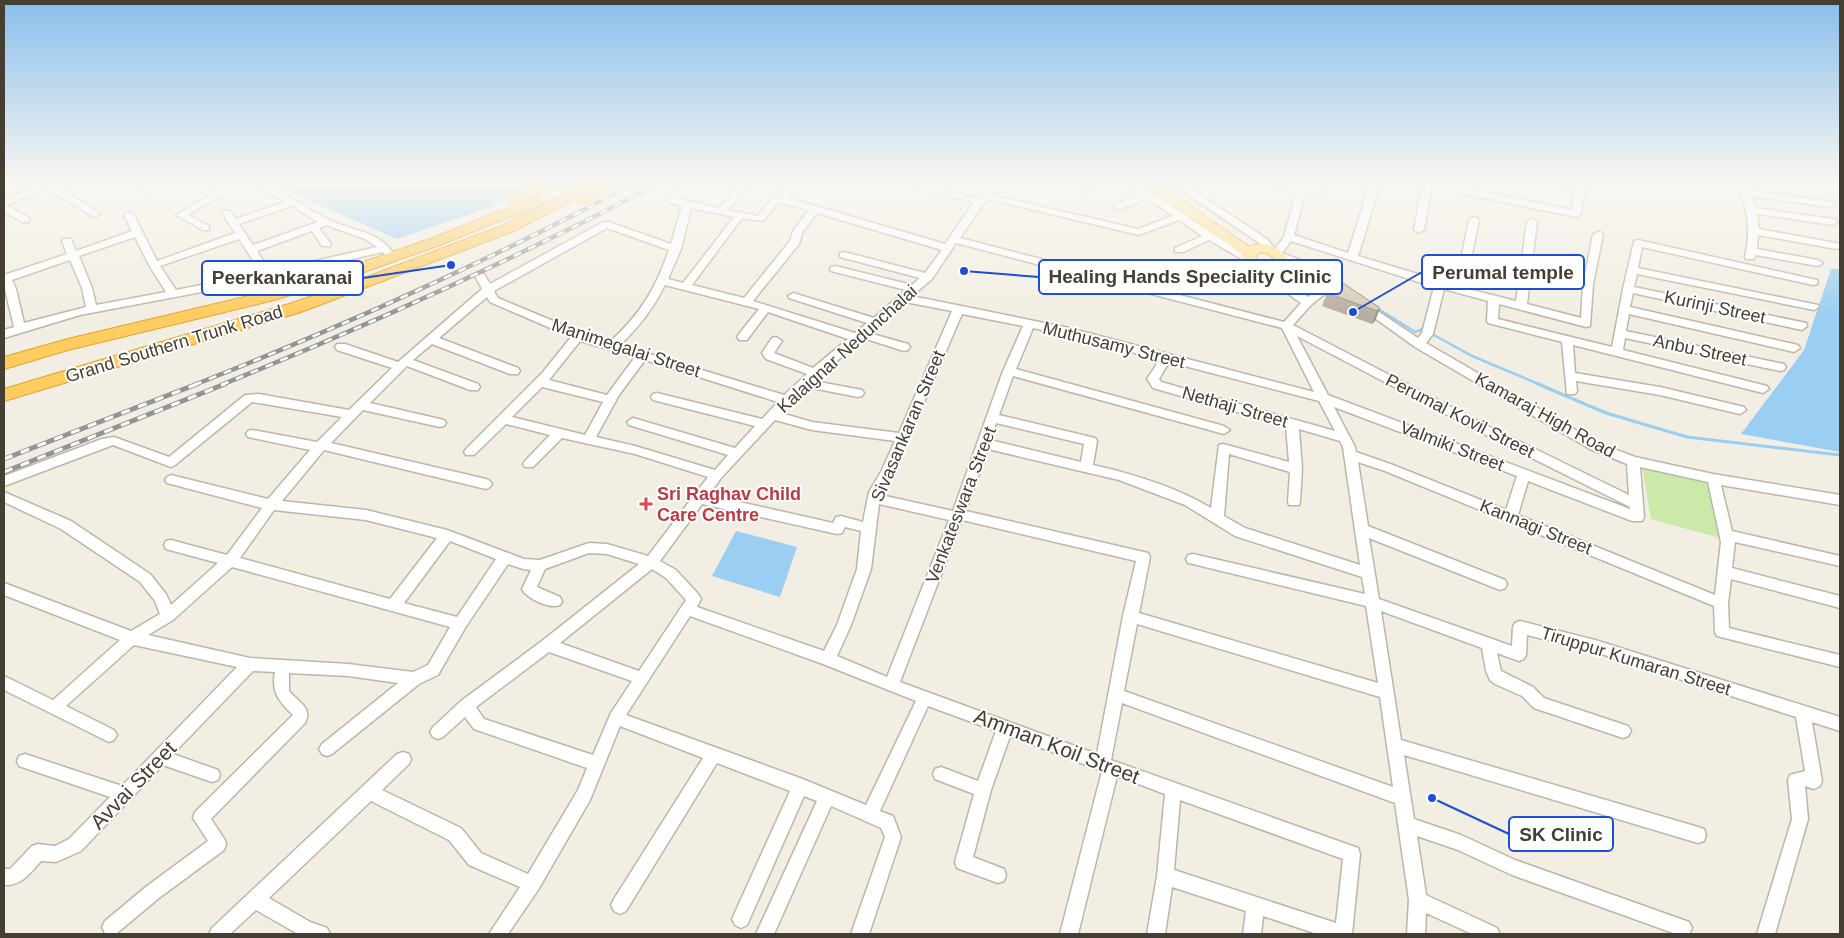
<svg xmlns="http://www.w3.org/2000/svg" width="1844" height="938" font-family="Helvetica,sans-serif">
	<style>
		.green { fill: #cbe9a9 }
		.water { fill: #9bcef3 }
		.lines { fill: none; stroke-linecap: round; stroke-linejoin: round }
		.stream-far1 { stroke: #9bcef3; stroke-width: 2.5 }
		.stream { stroke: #9bcef3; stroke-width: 3 }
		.minor-casing { stroke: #beb6a5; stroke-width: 3 }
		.major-casing { stroke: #e9c05a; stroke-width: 3 }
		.highway-casing { stroke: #e4a22b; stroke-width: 2 }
		.minor { fill: #fff; fill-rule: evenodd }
		.major { fill: #ffe08f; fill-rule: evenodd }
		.highway { fill: #ffcc61; fill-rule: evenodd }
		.rail-far1-casing { stroke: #949494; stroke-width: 4.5 }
		.rail-casing { stroke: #949494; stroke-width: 5 }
		.rail-far1 { stroke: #fff; stroke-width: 2.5; stroke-dasharray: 8; stroke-linecap: butt }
		.rail { stroke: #fff; stroke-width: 3; stroke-dasharray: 9; stroke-linecap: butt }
		.wall { fill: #b9afa1 }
		.shaded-wall { fill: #968f83 }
		.building { fill: #d7ccbb; stroke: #968f83 }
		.health-dot { fill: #e0444e; stroke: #fff; stroke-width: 2 }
		.labels { text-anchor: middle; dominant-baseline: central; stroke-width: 4; stroke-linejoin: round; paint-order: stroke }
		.street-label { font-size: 18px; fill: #443e33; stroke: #fff }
		.health-label { font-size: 18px; font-weight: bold; fill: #be3a42; stroke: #fff; text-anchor: start }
		.near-street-label { font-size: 21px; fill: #443e33; stroke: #fff }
		.leader { fill: none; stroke: #1d4ed8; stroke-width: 2 }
		.callout-dot { fill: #1d4ed8; stroke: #fff; stroke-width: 2 }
		.callout { fill: #fff; stroke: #1d4ed8; stroke-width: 2 }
		.callout-label { font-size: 19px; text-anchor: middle; font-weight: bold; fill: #443e33 }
	</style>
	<rect width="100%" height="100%" fill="#f2eee3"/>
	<path class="green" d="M1642,466L1707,480L1720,538L1651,519Z"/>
	<g class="water">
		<path d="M272,184H535L491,207L397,239Z"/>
		<path d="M1831,269H1840V452L1741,434L1804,350Z"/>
		<path d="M736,531L797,547L780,597L712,576Z"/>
	</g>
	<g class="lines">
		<g class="stream-far1">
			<path d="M1170,184L1241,231"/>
			<path d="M1315,279L1323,274L1340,284"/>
			<path d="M1377,308L1415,332L1423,329L1472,356L1541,385"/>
		</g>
		<path class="stream" d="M1538,384L1606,413L1687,437L1840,455"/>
		<g class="minor-casing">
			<g id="minor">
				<path d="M40,184H54L100,214L95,217L92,216L47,188L6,205L29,218V222H23L4,212V200Z"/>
				<path d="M133,184H144L152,190L150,192H144Z"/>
				<path d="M228,184H240L188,215L209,226V230H203L176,215Z"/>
				<path d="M255,184H267C287,195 307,208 327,219C353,232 382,230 396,258L391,261L387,260L383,252L233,286L80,315L4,338V330L14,327L4,285V275L67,254L62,241L63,239H71L76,251L132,231L124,215L129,212L134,215L157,261L235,233L222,213L224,211H230L236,219L285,202ZM292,206L318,222L253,245L239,224ZM326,225L365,239L377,247L270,271L257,251L312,231L322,246H330L331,244L319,228ZM135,237L149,265L166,292L96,305L92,288L79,256ZM239,239L261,273L176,290L160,266ZM70,260L82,288L86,307L24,323L16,289L12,280Z"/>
				<path d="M682,184H692L679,199L719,208L740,184H750L728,210L758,216L773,198L778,197L792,184H802L788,198L945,244L974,202L907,186L905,184H921L978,198L991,184H1001L991,195L1138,229L1173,216L1147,198L1121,209H1115V205L1141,193L1129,184H1140L1213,234L1254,259L1249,262L1245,261L1209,240L1183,252H1175V248L1202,236L1179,220L1139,235L987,199L960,238L1284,322L1301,303L1278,287L1257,269L1256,267L1257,265H1265L1286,283L1308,297L1324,284L1297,266L1276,258L1259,243L1173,184H1184L1267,239L1275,249L1284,237L1296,193L1272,186L1270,184H1285L1297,187L1298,184H1308L1307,187L1326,191V195L1305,193L1294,235L1348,253L1370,184H1380L1358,256L1461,287L1459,269L1469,220L1474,217L1477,218L1479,220L1469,269L1472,290L1516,301L1527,222L1532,219L1535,220L1537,222L1527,304L1581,318L1583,284L1593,235L1598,232L1602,233L1603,235L1593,284L1590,326L1586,327L1499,304L1498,319L1612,347L1623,289L1634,241L1638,240L1817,280L1818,282L1817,284L1813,285L1642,247L1638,268L1818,305L1819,307L1814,310L1637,274L1634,287L1806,323L1807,326L1802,330L1633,293L1630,307L1798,345L1800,348L1794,352L1629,314L1626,331L1784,364L1786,367L1784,370L1780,371L1625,338L1623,350L1767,386L1769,389L1763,393L1573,345L1575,373L1660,387L1744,407L1746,410L1740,414L1660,395L1576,381L1577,391L1575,394H1567L1562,342L1488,323L1487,321L1488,301L1444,289L1433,334L1426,343L1598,443L1635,457L1713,474L1840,495V505L1721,485L1732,531L1840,556V566L1735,542L1732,568L1840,596V608L1731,579L1728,603L1729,628L1840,655V667L1717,636L1715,632L1714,606L1385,471L1358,462L1368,526L1505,580L1507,584L1505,588L1500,590L1369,538L1379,599L1512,646L1513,627L1515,623L1520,621L1595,640L1840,717V731L1812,722L1822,781L1820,786L1814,789L1805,786L1808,819L1775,934H1757L1792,819L1788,780L1790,775L1805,771L1796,717L1595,652L1527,635L1526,655L1524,659L1519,661L1497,653L1501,671L1533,687L1544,698L1628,726L1631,731L1628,736L1623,738L1534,708L1522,696L1495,684L1490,680L1486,671L1482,648L1381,611L1401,740L1698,827L1704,829L1706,835L1704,841L1698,843L1404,755L1414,819L1461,835L1515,860L1689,922L1692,928L1689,934H1676L1512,875L1458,850L1417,836L1426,895L1497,928L1500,934H1472L1426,913L1425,934H1407L1409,900L1395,803L1122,703L1111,760L1358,848L1360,854L1352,934H1317L1263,916L1261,934H1243L1246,911L1172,887L1165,934H1147L1157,876L1165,794L1117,776L1078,934H1060L1102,771L1010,736L991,790L973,857L1004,869L1006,875L1004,881L998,883L957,868L955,862L974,794L935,779L933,774L935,769L941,767L978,781L996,731L928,706L880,811L893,816L901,837L869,934H851L885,837L881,828L831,806L774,934H756L817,801L804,796L747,925L741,928L735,925L732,919L790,791L717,763L626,911L620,914L614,911L611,905L614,899L703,758L620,726L590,800L538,890L508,934H489L520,887L469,865L449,840L371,801L269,898L310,922L327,928L330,934H298L256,910L230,934H209L212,928L397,754L403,752L409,754L411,759L409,764L382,790L461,828L481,853L528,874L578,790L587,768L474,729L465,717L443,737L438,739L433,737L430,732L433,727L461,701L542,641L639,564L607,554L589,553L545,569L537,587L560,597L562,601L560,605C550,609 527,599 522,589L531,570L523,569L508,564L465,628L438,675L419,684L332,754L327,756L322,754L319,749L322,744L398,683L348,676L289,673V691C298,702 313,707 305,723L211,819L225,840L226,844L224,850L159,898L117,933H105L102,927L105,921L147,886L208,841L193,818L195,812L293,715C279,702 271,692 275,672L253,671L173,754L218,770L220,775L218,780L212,782L163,765L81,851L56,862L41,861C30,873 22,886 4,885V869H10L32,846L38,844L55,846L69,839L110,797L19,766L17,761L19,756L25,754L122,786L237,667L134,645L66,706L114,730L117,735L114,740L109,742L4,690V676L53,700L120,640L4,595V583L131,631L160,614L155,601L140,582L61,529L4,502V492L71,521L150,574L166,594L171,605L218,563L166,549L164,545L166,541L171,540L227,555L262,508L167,483L165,480L167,477L171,475L268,499L310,450L248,437L246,434L248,431L252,430L317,442L342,417L252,402L175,465L171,467L113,445L4,486V476L102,439L114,437L169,457L245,395L259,394L349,410L392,368L337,350L335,347L337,344H345L398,362L482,289L475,276L476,274H484L490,284L603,222H609L671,244L682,206L667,201ZM779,202L809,210L793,231L790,241L744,298L692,285L742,218L763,221ZM691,208L734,217L683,283L668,279L681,249ZM817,213L942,250L925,273L844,252L840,253V257L920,278L912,285L835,266L831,267L830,269L831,271L906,290L874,318L793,293L788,296L789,298L867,323L855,333L753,301L799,244L803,231ZM607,228L669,250C655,290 641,313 610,342L582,333L498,298L494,291ZM1291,241L1434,287L1422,333L1418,338L1367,304L1363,303L1358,306L1415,347L1590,449L1627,464L1629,495L1486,425L1293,325L1312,304L1331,289L1337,291L1342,288L1305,262L1282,253ZM956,243L1282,328L1314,392L1069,328L912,296L932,279ZM665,285L759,309L739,334L737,337L739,340H747L768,312L848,339L813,368L774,353L782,341L776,337L772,338L762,353L766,359L807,374L784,395L620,345C639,327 653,309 665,285ZM487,297L490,302L571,337L543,372L466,449L464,452L466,455H474L506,424L550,435L525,461L523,464L525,467H533L562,438L635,454L708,477L648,556L607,544L589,543L540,560L524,559L447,530L366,510L282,501L324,450L486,489L490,487L492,484L490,481L486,479L331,443L363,410L440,427L444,426L446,423L444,420L370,403L407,366L470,390H478L480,387L478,384L413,360L432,344L510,374H518L520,371L518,368L439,338ZM905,302L952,311L899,433L812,422L781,413L807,387L858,397L862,396L864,393L862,390L814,381L863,338L904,351L908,350L910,347L908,344L869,333ZM962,314L1023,326L1003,371L953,511L881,495L893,474ZM1033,328L1160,359L1147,379L1153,388L1286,426L1289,462L1223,444L1219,445L1211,508C1176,487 1133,474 1093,465L1097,441L1095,438L999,415L1013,376L1224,434L1230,430L1224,426L1016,369ZM1297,336L1478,431L1630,507V509L1328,395ZM580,341L635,357L607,395L549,380ZM645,360L778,402L762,419L657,393L653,394L651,397L653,400L755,426L735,448L633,418L627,422L629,425L728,455L715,470L635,446L596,437L619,395ZM1169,362L1319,401L1335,431L1161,382L1159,379ZM542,387L603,402L585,435L512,417ZM1334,407L1517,476L1506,510L1393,465L1356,452L1355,447ZM775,420L812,430L895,441L881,472L869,492L863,522L841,516L836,517L833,523L709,495L721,478ZM996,423L1084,444L1081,462L990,440ZM1299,429L1340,441L1343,447L1360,565L1245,528L1224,516L1229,454L1290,472L1288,502L1289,505H1299L1300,502L1302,469ZM988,449L1119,480L1185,505L1235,536L1362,577L1365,594L1193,554L1188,555L1186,559L1188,563L1193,564L1366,606L1378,683L1139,613L1150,557L1148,553L966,511ZM1640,467L1708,482L1721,542L1715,595L1518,515L1528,481L1632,521H1642L1644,517ZM702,504L837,534L842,533L845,527L861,531L857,569L837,625L824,651L697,607L701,599L699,595L676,570L660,561ZM879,504L949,520L887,677L837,656L851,625L871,569ZM274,510L366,520L437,538L390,599L240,558ZM962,520L1136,561L1123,616L1097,754L900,682ZM450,541L496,559L457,617L404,603ZM232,567L450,627L428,665L413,672L348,664L250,658L148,635L173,620ZM652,569L666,578L686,600L639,671L560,643ZM690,616L823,664L916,701L866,805L800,778L626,715ZM1137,624L1380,697L1393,787L1124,691ZM549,652L632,681L611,713L593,755L484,719L476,707ZM1180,800L1343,859L1336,923L1174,870Z"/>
				<path d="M1092,184H1106L1086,192L1081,189Z"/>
				<path d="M1422,184H1432L1424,230L1419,233L1414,230Z"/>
				<path d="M1449,184H1459V187L1572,210L1575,189L1559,186L1557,184H1578L1585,187L1581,214L1576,217L1451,191Z"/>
				<path d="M1736,184H1746L1749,190L1833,202L1835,204L1830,207L1751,196L1756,208L1833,219L1838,222L1833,225L1757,214L1759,229L1836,243L1840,244V247L1836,249L1758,235L1757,249L1818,260L1823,263L1818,266L1756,255L1754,259H1746L1745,257C1751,231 1749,208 1736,184Z"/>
			</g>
		</g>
		<g class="major-casing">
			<path id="major" d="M1144,184H1158L1249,247C1263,240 1280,247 1288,259C1282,281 1250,270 1241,257L1242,254ZM1260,252L1267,253L1274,258V261C1267,265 1258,263 1255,256Z"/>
		</g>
		<g class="highway-casing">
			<g id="highway">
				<path d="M539,184H557L555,187L521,203L535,198L540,199L542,202L540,205L440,245L339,281L270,301L68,350L4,369V357L68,339L261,293L328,274L430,239L520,203H510L508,200L510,197Z"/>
				<path d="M582,184H617L588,202H578L577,198L514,231L301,312L4,401V389L289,304L351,283L504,225Z"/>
			</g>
		</g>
		<use href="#minor" class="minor"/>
		<use href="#major" class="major"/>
		<use href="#highway" class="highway"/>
		<g class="rail-far1-casing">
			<g id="rail-far1">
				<path d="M194,385C344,326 491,260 633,184"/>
				<path d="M221,385C370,325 515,259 657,184"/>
			</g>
		</g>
		<g class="rail-casing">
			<g id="rail">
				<path d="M4,459L197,384"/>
				<path d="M4,472L225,384"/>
			</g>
		</g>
		<use href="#rail-far1" class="rail-far1"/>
		<use href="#rail" class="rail"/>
	</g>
	<path class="wall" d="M1327,293L1380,308L1375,321L1372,324L1322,306Z"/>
	<path class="shaded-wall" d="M1380,308L1375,321L1372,324L1377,311Z"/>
	<path class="building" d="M1340,281L1380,308L1377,311L1327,293Z"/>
	<linearGradient id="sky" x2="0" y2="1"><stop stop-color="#89beec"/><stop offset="0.58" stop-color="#f9f7f2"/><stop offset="1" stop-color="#f9f7f2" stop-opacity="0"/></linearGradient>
	<rect width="1844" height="315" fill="url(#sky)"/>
	<path class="health-dot" d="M643.5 496.5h5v5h5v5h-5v5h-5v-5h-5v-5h5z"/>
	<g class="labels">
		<g class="street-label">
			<text transform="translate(1715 307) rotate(12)">Kurinji Street</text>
			<text transform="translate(174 344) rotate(-17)">Grand Southern Trunk Road</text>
			<text transform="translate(1114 345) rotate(14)">Muthusamy Street</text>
			<text transform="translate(626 348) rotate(18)">Manimegalai Street</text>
			<text transform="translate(847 349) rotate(-42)">Kalaignar Nedunchalai</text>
			<text transform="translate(1700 350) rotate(12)">Anbu Street</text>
			<text transform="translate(1235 407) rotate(16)">Nethaji Street</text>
			<text transform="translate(1545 415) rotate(29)">Kamaraj High Road</text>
			<text transform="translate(1460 416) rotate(27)">Perumal Kovil Street</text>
			<text transform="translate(908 426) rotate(-67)">Sivasankaran Street</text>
			<text transform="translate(1452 446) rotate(21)">Valmiki Street</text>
			<text transform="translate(961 505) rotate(-69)">Venkateswara Street</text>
			<text transform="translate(1536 527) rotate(22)">Kannagi Street</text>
			<text transform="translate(1636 661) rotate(17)">Tiruppur Kumaran Street</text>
		</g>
		<g class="health-label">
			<text x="657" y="494">Sri Raghav Child<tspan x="657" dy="21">Care Centre</tspan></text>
		</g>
		<g class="near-street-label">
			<text transform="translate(1057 746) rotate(21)">Amman Koil Street</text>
			<text transform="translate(133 785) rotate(-46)">Avvai Street</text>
		</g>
	</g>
	<path class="leader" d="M1353 312L1422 272M964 271L1039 277M451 265L363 278M1432 798L1509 834"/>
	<g class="callout-dot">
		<circle cx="1353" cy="312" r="5"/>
		<circle cx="964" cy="271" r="5"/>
		<circle cx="451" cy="265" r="5"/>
		<circle cx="1432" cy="798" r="5"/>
	</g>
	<g class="callout">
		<rect x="1422" y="255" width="162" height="34" rx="5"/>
		<rect x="1039" y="260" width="303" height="34" rx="5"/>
		<rect x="202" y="261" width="161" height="34" rx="5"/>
		<rect x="1509" y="817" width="104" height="34" rx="5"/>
	</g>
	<g class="callout-label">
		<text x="1503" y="279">Perumal temple</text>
		<text x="1190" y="283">Healing Hands Speciality Clinic</text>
		<text x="282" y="284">Peerkankaranai</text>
		<text x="1561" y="841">SK Clinic</text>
	</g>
	<rect width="1844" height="938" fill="none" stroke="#443e33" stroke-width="10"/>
</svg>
